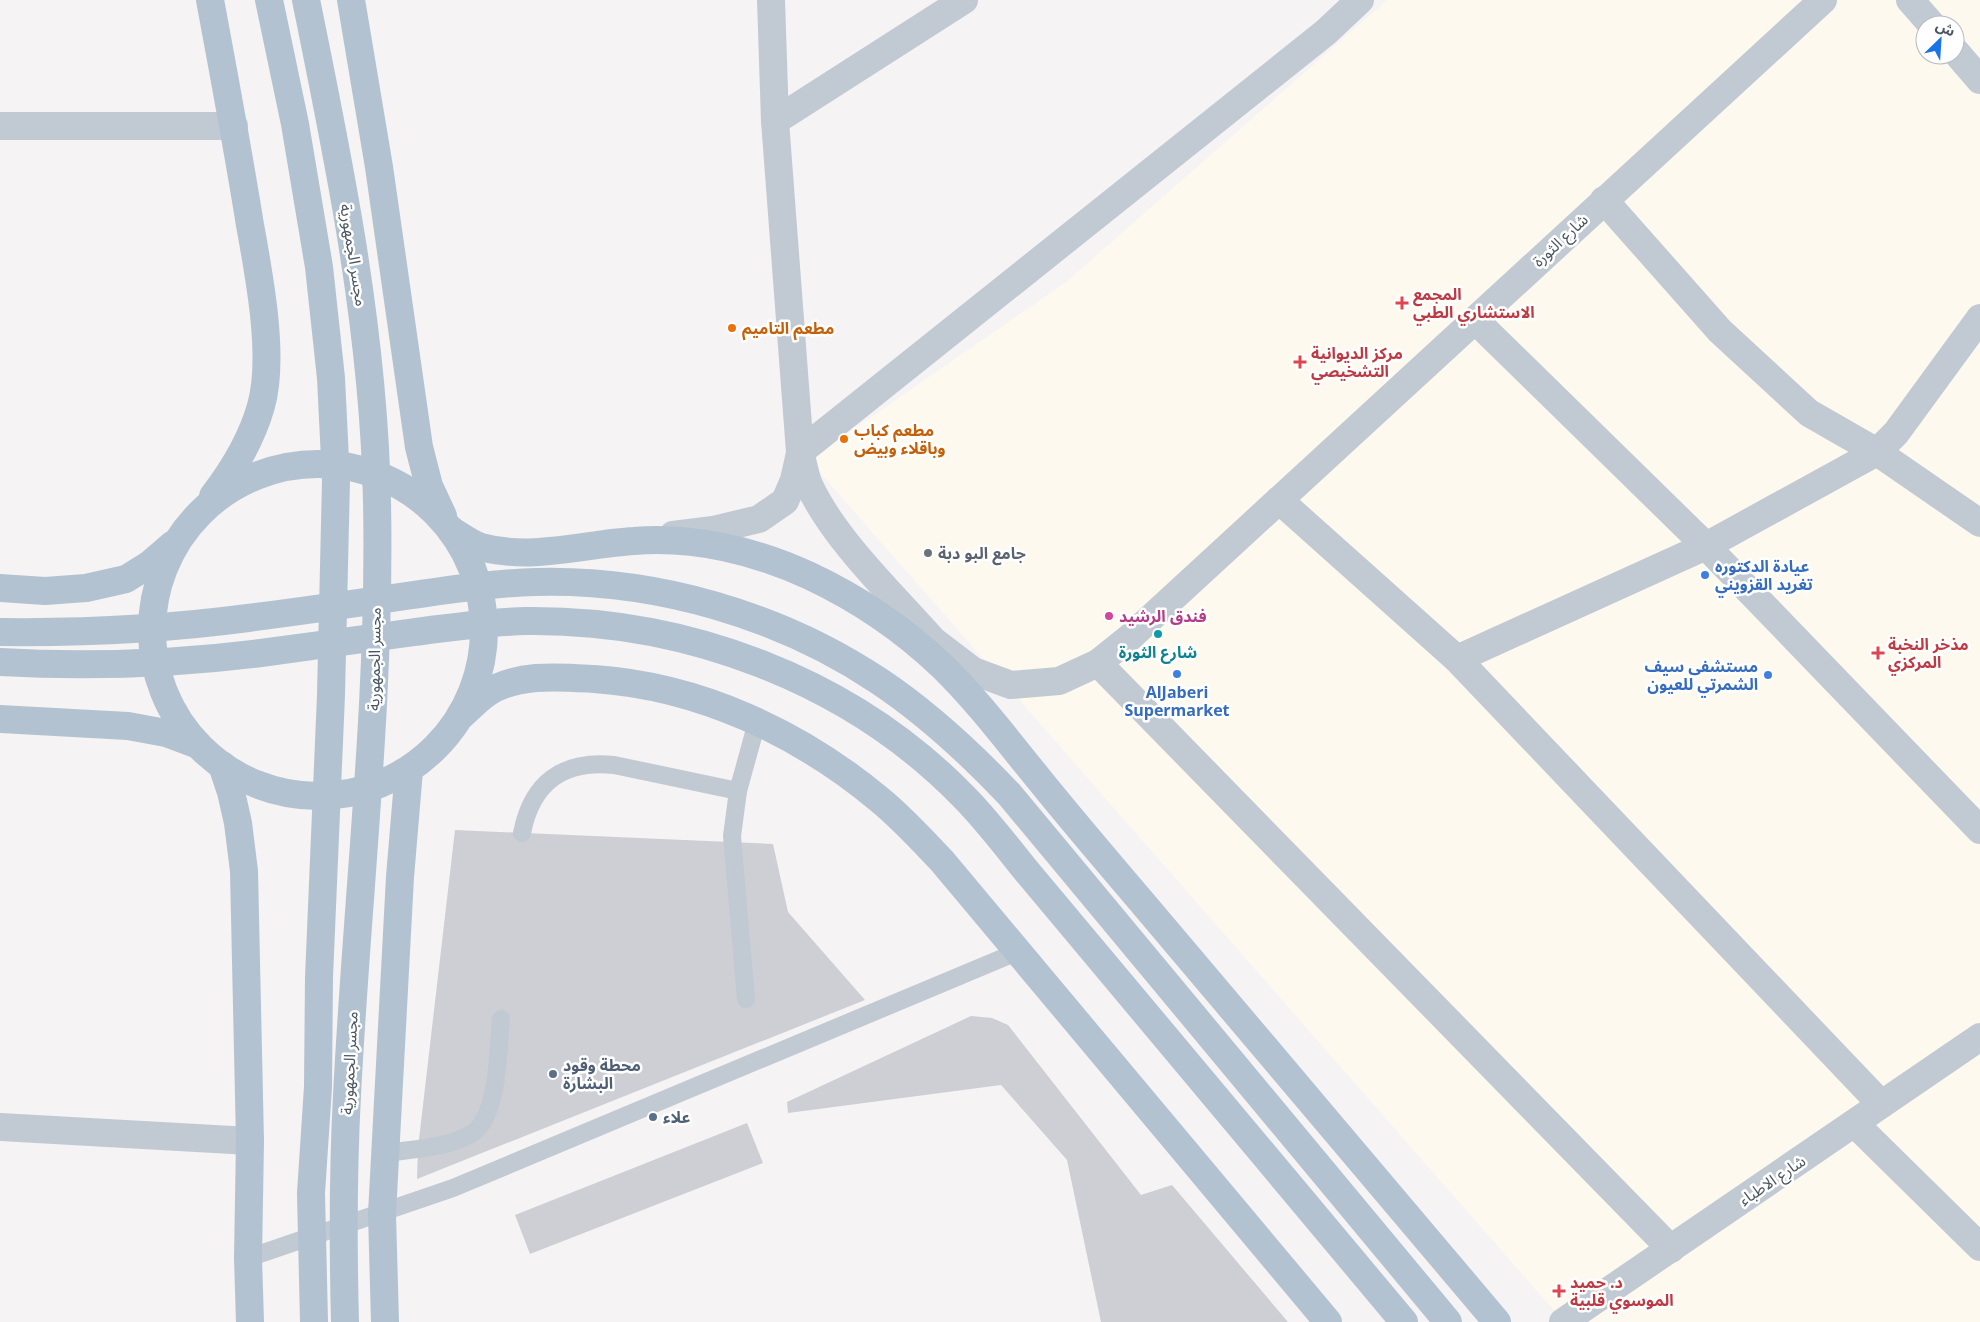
<svg xmlns="http://www.w3.org/2000/svg" width="1980" height="1322" font-family="'Open Sans','Noto Sans Arabic',sans-serif">
	<style>
		.commercial { fill: #fdf9ef; fill-rule: evenodd }
		.building { fill: #cdcfd5 }
		.lines { fill: none; stroke-linecap: round; stroke-linejoin: round }
		.service { stroke: #c1cad2; stroke-width: 18 }
		.minor { stroke: #c1cad2; stroke-width: 28 }
		.tertiary { stroke: #c1cad2; stroke-width: 28 }
		.primary { stroke: #b3c2d1; stroke-width: 28 }
		.primary-bridge { stroke: #b3c2d1; stroke-width: 28 }
		.health-dot { fill: #e0444e; stroke: #fff; stroke-width: 2 }
		.food-dot { fill: #e8710a; stroke: #fff; stroke-width: 2 }
		.worship-dot { fill: #6b7280; stroke: #fff; stroke-width: 2 }
		.shop-dot { fill: #3f7fe0; stroke: #fff; stroke-width: 2 }
		.hotel-dot { fill: #d1479c; stroke: #fff; stroke-width: 2 }
		.culture-dot { fill: #0f9aa8; stroke: #fff; stroke-width: 2 }
		.service-dot { fill: #5c6f8a; stroke: #fff; stroke-width: 2 }
		.labels { text-anchor: middle; dominant-baseline: central; stroke-width: 5; stroke-linejoin: round; paint-order: stroke }
		.street-label { font-size: 16px; fill: #4a5661; stroke: #fff }
		.health-label { font-size: 16px; font-weight: bold; fill: #be3a42; stroke: #fff; text-anchor: start }
		.food-label { font-size: 16px; font-weight: bold; fill: #c56008; stroke: #fff; text-anchor: start }
		.worship-label { font-size: 16px; font-weight: bold; fill: #5b616d; stroke: #fff; text-anchor: start }
		.shop-label { font-size: 16px; font-weight: bold; fill: #366cbe; stroke: #fff; text-anchor: start }
		.hotel-label { font-size: 16px; font-weight: bold; fill: #b23c85; stroke: #fff; text-anchor: start }
		.culture-label { font-size: 16px; font-weight: bold; fill: #0d838f; stroke: #fff }
		.service-label { font-size: 16px; font-weight: bold; fill: #4e5e75; stroke: #fff; text-anchor: start }
	</style>
	<rect width="100%" height="100%" fill="#f5f3f3"/>
	<path class="commercial" d="M1387,0H1980V1322H1564L809,460L1066,282ZM1925,25H1955V55H1925Z"/>
	<g class="building">
		<path d="M455,830L773,844L788,912L865,1000L417,1179L418,1148Z"/>
		<path d="M971,1016L992,1018L1008,1025L1141,1195L1172,1185L1288,1322H1101L1067,1160L1001,1085L788,1113L787,1102Z"/>
		<path d="M747,1123L763,1163L530,1254L515,1215Z"/>
	</g>
	<g class="lines">
		<g class="service">
			<path d="M522,833C532,782 563,760 614,765L738,791"/>
			<path d="M746,999L732,836L738,791L757,722"/>
			<path d="M386,1153C414,1149 447,1148 471,1134C499,1118 498,1048 501,1019"/>
			<path d="M248,1258L453,1188L1017,952"/>
		</g>
		<g class="minor">
			<path d="M1910,0L1932,25"/>
			<path d="M1955,51L1980,80"/>
			<path d="M775,121L964,0"/>
			<path d="M0,126H234"/>
			<path d="M1604,200L1720,331L1809,413L1877,452L1980,523"/>
			<path d="M1475,320L1706,546L1980,830"/>
			<path d="M800,452L1326,32L1360,0"/>
			<path d="M1279,500L1457,659L1881,1104"/>
			<path d="M1457,659L1706,546L1877,452L1896,433L1980,318"/>
			<path d="M1098,663L1671,1249"/>
			<path d="M1855,1124L1980,1247"/>
			<path d="M0,1127L250,1141"/>
		</g>
		<g class="tertiary">
			<path d="M771,0L775,121L800,452C803,462 805,475 809,485C834,539 891,593 931,638"/>
			<path d="M673,535L713,530L759,519L785,501L794,480L800,453"/>
			<path d="M909,630L935,642L973,671L1011,685L1059,681L1098,663L1128,639L1823,0"/>
			<path d="M1563,1322L1980,1037"/>
		</g>
		<g class="primary">
			<path d="M210,0C224,75 238,150 250,225C259,275 275,357 261,406C252,438 233,470 213,496"/>
			<path d="M351,0L379,167L419,447L429,486L443,516"/>
			<circle cx="318" cy="630" r="166"/>
			<path d="M451,530C461,536 471,544 481,547C532,561 584,544 634,541C694,536 756,551 810,576C859,599 903,629 942,666C977,700 1007,740 1038,778C1071,819 1106,860 1141,901C1260,1041 1378,1182 1497,1322"/>
			<path d="M0,588L45,591L86,588L126,579L150,564L172,545"/>
			<path d="M462,715C470,708 478,699 487,693C518,673 560,677 594,679C699,686 800,733 880,800C902,818 922,840 942,861L1328,1322"/>
			<path d="M0,719L128,726L166,733L198,745"/>
			<path d="M222,765L231,792L238,823L244,871L250,1141L248,1258L250,1322"/>
			<path d="M385,1322L382,1214L400,877L409,770"/>
		</g>
		<g class="primary-bridge">
			<path d="M269,0L295,124L319,267L331,378L336,480L331,695L319,977L318,1087L311,1193L314,1322"/>
			<path d="M306,0C340,166 374,332 377,502C381,700 357,897 347,1095C343,1171 343,1246 345,1322"/>
			<path d="M0,632C83,633 165,629 248,618C303,611 358,603 413,595C454,589 495,583 536,582C656,579 780,615 879,681C927,713 969,752 1009,794L1448,1322"/>
			<path d="M0,662C87,667 174,664 261,653C312,646 364,639 415,632C452,627 488,622 526,621C686,619 850,680 963,796C985,818 1004,843 1024,868L1404,1322"/>
		</g>
	</g>
	<g class="health-dot">
		<path d="M1399.5 295.5h5v5h5v5h-5v5h-5v-5h-5v-5h5z"/>
		<path d="M1297.5 354.5h5v5h5v5h-5v5h-5v-5h-5v-5h5z"/>
		<path d="M1875.5 645.5h5v5h5v5h-5v5h-5v-5h-5v-5h5z"/>
		<path d="M1556.5 1283.5h5v5h5v5h-5v5h-5v-5h-5v-5h5z"/>
	</g>
	<g class="food-dot">
		<circle cx="732" cy="328" r="5"/>
		<circle cx="844" cy="439" r="5"/>
	</g>
	<circle class="worship-dot" cx="928" cy="553" r="5"/>
	<g class="shop-dot">
		<circle cx="1705" cy="575" r="5"/>
		<circle cx="1177" cy="674" r="5"/>
		<circle cx="1768" cy="675" r="5"/>
	</g>
	<circle class="hotel-dot" cx="1109" cy="616" r="5"/>
	<circle class="culture-dot" cx="1158" cy="634" r="5"/>
	<g class="service-dot">
		<circle cx="553" cy="1074" r="5"/>
		<circle cx="653" cy="1117" r="5"/>
	</g>
	<g class="labels">
		<g class="street-label">
			<text transform="translate(1560 240) rotate(-43)">شارع الثورة</text>
			<text transform="translate(354 255) rotate(81)">مجسر الجمهورية</text>
			<text transform="translate(374 659) rotate(-89)">مجسر الجمهورية</text>
			<text transform="translate(349 1063) rotate(-87)">مجسر الجمهورية</text>
			<text transform="translate(1772 1180) rotate(-34)">شارع الاطباء</text>
		</g>
		<g class="health-label">
			<text x="1413" y="294">المجمع<tspan x="1413" dy="18">الاستشاري الطبي</tspan></text>
			<text x="1311" y="353">مركز الديوانية<tspan x="1311" dy="18">التشخيصي</tspan></text>
			<text x="1888" y="644">مذخر النخبة<tspan x="1888" dy="18">المركزي</tspan></text>
			<text x="1570" y="1282">د. حميد<tspan x="1570" dy="18">الموسوي قلبية</tspan></text>
		</g>
		<g class="food-label">
			<text x="742" y="328">مطعم التاميم</text>
			<text x="854" y="430">مطعم كباب<tspan x="854" dy="18">وباقلاء وبيض</tspan></text>
		</g>
		<g class="worship-label">
			<text x="938" y="553">جامع البو دبة</text>
		</g>
		<g class="shop-label">
			<text x="1715" y="566">عيادة الدكتوره<tspan x="1715" dy="18">تغريد القزويني</tspan></text>
			<text x="1758" y="666" text-anchor="end">مستشفى سيف<tspan x="1758" dy="18">الشمرتي للعيون</tspan></text>
			<text x="1177" y="692" text-anchor="middle">AlJaberi<tspan x="1177" dy="18">Supermarket</tspan></text>
		</g>
		<g class="hotel-label">
			<text x="1119" y="616">فندق الرشيد</text>
		</g>
		<g class="culture-label">
			<text x="1158" y="652">شارع الثورة</text>
		</g>
		<g class="service-label">
			<text x="563" y="1065">محطة وقود<tspan x="563" dy="18">البشارة</tspan></text>
			<text x="663" y="1117">علاء</text>
		</g>
	</g>
	<g transform="translate(1940 40) rotate(25)"><circle r="24" fill="#ffffff" stroke="#b7bbc0"/>
	<path d="M0-4L9 19L0 12L-9 19Z" fill="#1a73e8"/>
	<text y="-8" font-size="14" font-weight="bold" text-anchor="middle" fill="#4a5661">ش</text>
	</g>
</svg>
